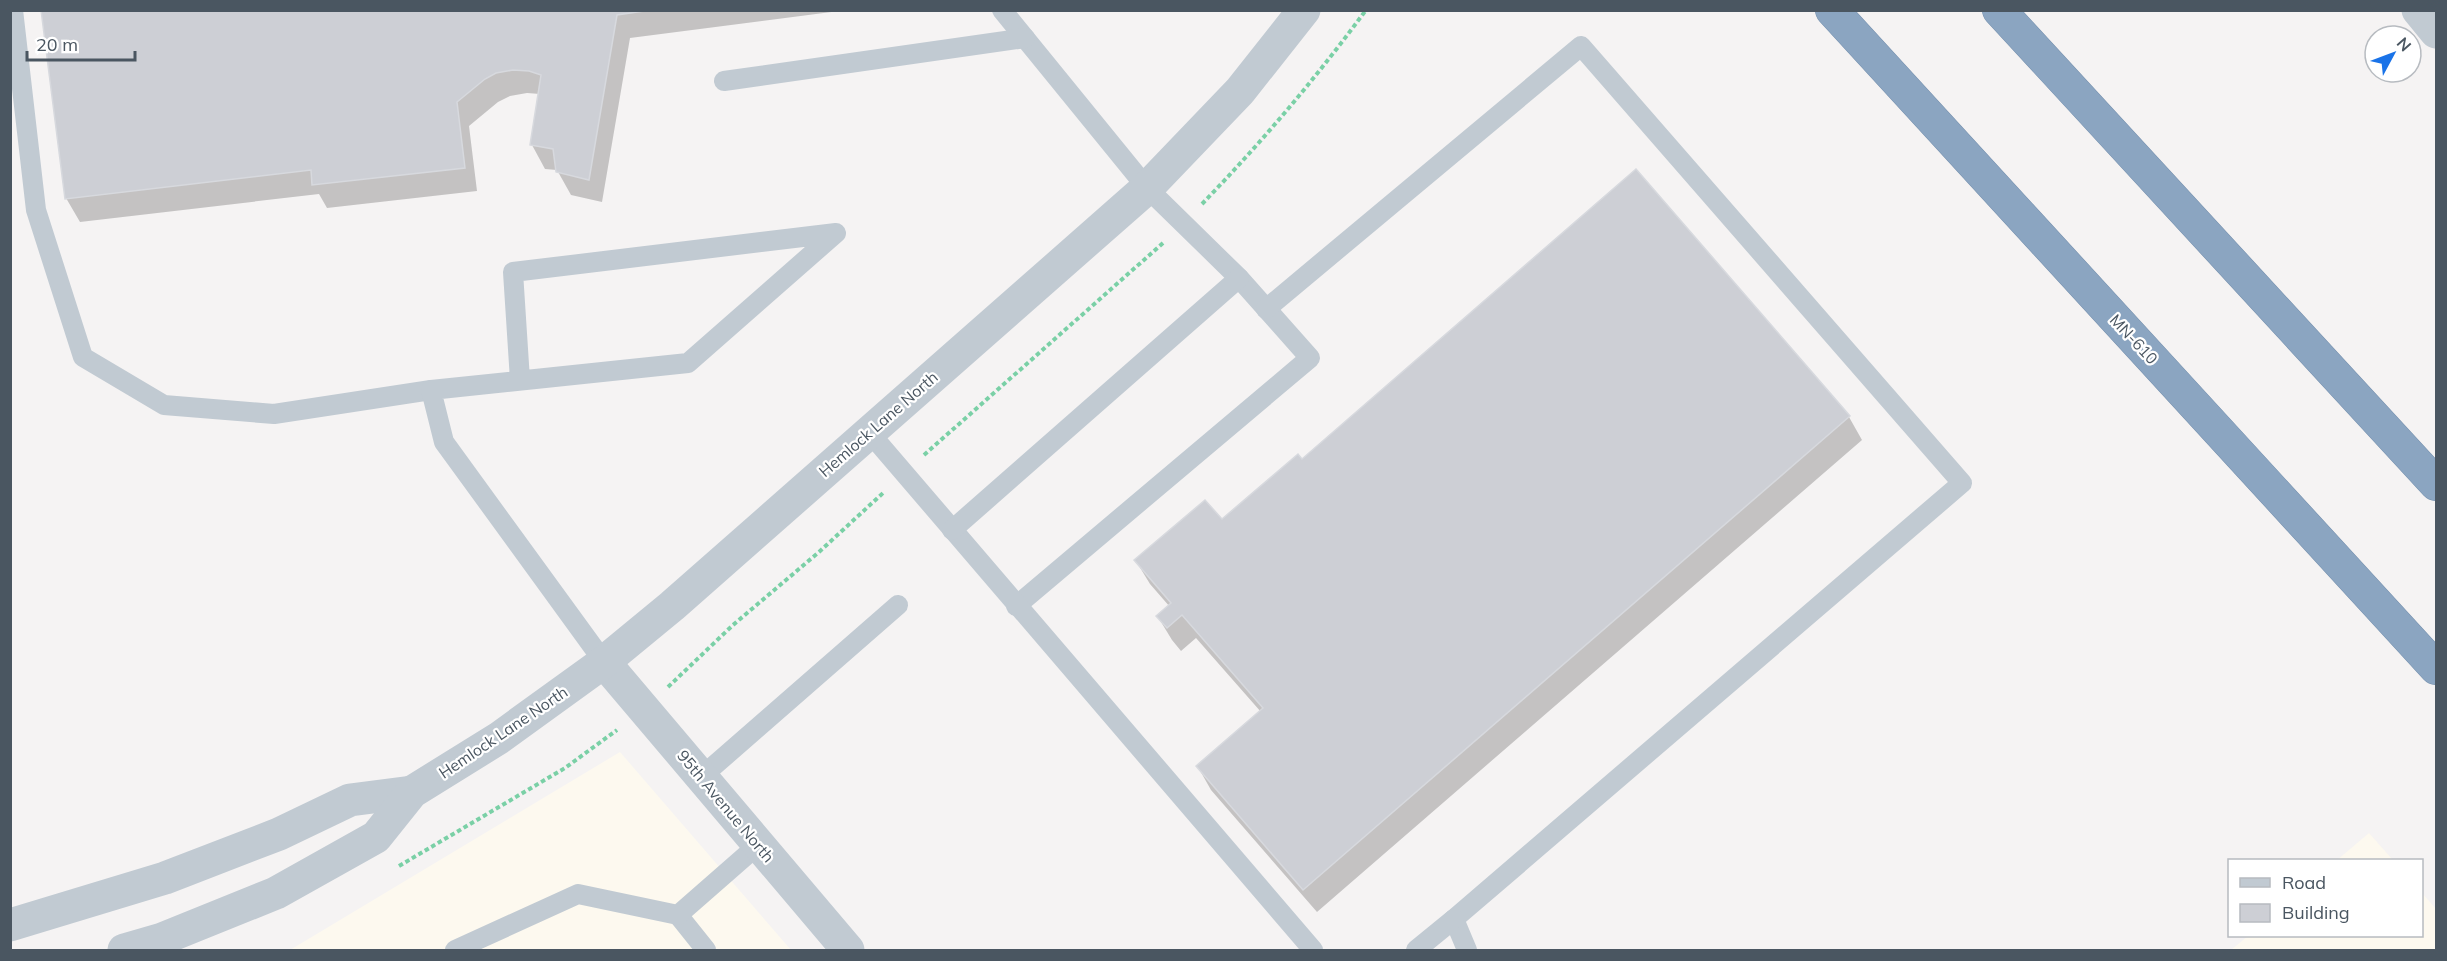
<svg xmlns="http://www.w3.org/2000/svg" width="2447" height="961" font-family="Mulish,sans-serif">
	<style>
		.commercial { fill: #fdf9ef }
		.shadow { fill: #0003 }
		.building { fill: #cdcfd5; stroke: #d7d9de; stroke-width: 1.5 }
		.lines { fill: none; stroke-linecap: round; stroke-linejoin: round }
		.motorway-casing { stroke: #7690ad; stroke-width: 34 }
		.path { stroke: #7ad0a6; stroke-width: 4; stroke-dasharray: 4.5 3; stroke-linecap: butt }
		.service { stroke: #c1cad2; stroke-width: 20 }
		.minor { stroke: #c1cad2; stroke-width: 33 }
		.tertiary { stroke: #c1cad2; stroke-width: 33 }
		.motorway { stroke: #8ba5c1; stroke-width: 33 }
		.labels { text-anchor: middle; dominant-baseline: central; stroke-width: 4.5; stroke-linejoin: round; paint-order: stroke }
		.street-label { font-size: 16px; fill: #4a5661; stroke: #fff }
	</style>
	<rect width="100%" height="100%" fill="#f5f3f3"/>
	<g class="commercial">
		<path d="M620,752L791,950H290Z"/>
		<path d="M2369,833L2393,860H2337Z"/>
		<path d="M2422,893L2436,909V950H2231L2248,936H2422Z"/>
	</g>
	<g class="shadow">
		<path d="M43,10H847L630,38L602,202L571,195L557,170L545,169L532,145L540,94L527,93L510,96L498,102L469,126L477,191L327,208L319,194L80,222L66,198Z"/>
		<path d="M1849,417L1862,440L1317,912L1211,790L1198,767L1261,712L1196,638L1181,651L1172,640L1158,617L1170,607L1150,584L1136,561L1222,521L1302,461Z"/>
	</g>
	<g class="building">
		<path d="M41,10H651L617,15L589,180L556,172L553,149L530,145L541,75L529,71L513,70L496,73L485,79L457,102L465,168L312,185L311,170L65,199Z"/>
		<path d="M1636,169L1850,416L1303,890L1196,766L1263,708L1182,615L1167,628L1156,616L1171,603L1134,560L1205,500L1222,519L1298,454L1302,459Z"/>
	</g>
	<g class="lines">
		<g class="motorway-casing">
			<g id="motorway">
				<path d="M1832,10L2436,668"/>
				<path d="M1999,10L2436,484"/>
			</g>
		</g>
		<g class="path">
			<path d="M1202,204C1261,143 1316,78 1366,10"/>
			<path d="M924,455L1163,243"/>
			<path d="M668,687L733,625L819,552L883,493"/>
			<path d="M399,866L565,768L617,730"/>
		</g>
		<g class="service">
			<path d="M13,10L36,210L83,357L164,405L274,414L431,390"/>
			<path d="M1002,10L1147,188L1239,278L1310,358L1016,606"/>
			<path d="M724,81L1025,38"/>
			<path d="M1266,309L1581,46L1962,483L1454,919L1467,950"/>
			<path d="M520,380L513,272L836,233L688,363L431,390L444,442L604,662"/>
			<path d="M869,432L1313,950"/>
			<path d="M952,530L1239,278"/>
			<path d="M701,777L898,605"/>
			<path d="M678,915L706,950"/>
			<path d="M455,950L578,894L678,915L758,845"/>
			<path d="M1416,950L1454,919"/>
		</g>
		<path class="minor" d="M2418,10L2436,32"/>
		<g class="tertiary">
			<path d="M604,662L848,950"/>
			<path d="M10,925L165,878L279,834L350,800L412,792"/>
			<path d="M124,950L162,939L276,893L376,837L412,792L499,738L604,662L672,606L1147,188L1240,91L1304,10"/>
		</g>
		<use href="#motorway" class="motorway"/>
	</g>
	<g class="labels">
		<g class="street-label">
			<text transform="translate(2134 339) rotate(47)">MN-610</text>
			<text transform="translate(878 424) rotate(-41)">Hemlock Lane North</text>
			<text transform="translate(503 732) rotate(-34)">Hemlock Lane North</text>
			<text transform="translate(726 806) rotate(50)">95th Avenue North</text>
		</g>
	</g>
	<rect width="2447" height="961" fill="none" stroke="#4a5661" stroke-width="24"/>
	<rect x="2228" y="859" width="195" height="78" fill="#ffffff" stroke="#b7bbc0" stroke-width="1.5"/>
	<rect x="2240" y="878" width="30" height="9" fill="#c1cad2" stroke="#b7bbc0" stroke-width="1.5"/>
	<text x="2282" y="889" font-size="18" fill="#4a5661">Road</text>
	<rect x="2240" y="904" width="30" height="18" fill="#cdcfd5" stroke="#b7bbc0" stroke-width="1.5"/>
	<text x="2282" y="919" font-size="18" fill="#4a5661">Building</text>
	<g transform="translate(2393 54) rotate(49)"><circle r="28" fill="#ffffff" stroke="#b7bbc0" stroke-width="1.5"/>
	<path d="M0-4.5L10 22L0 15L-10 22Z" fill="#1a73e8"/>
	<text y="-9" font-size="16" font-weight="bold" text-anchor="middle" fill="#4a5661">N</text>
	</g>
	<path d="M27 51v9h108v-9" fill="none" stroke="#4a5661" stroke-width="3"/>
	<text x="36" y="51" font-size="18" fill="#4a5661" stroke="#ffffff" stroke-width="4.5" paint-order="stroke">20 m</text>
</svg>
